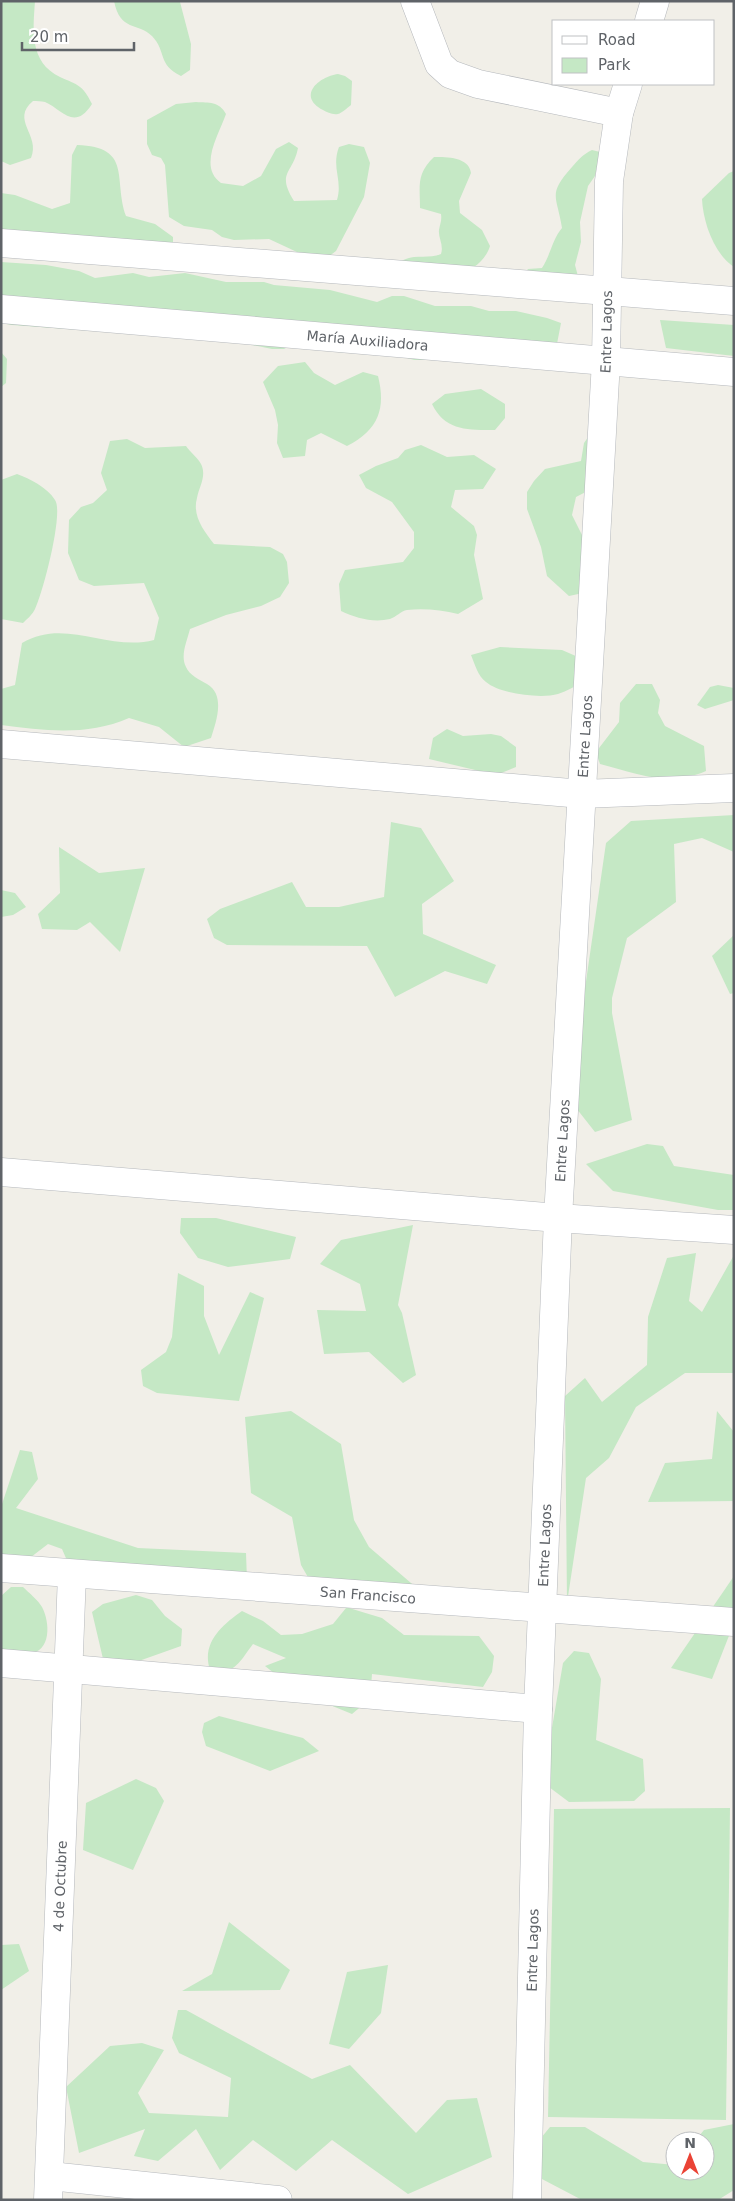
<svg xmlns="http://www.w3.org/2000/svg" width="735" height="2201" font-family="'DejaVu Sans',sans-serif">
	<style>
		.green { fill: #c5e8c5 }
		.lines { fill: none; stroke-linecap: round; stroke-linejoin: round }
		.minor-casing { stroke: #b5b8bc; stroke-width: 29 }
		.minor { stroke: #fff; stroke-width: 28 }
		.labels { text-anchor: middle; dominant-baseline: central; stroke-width: 4; stroke-linejoin: round; paint-order: stroke }
		.street-label { font-size: 14px; fill: #5f6368; stroke: #fff }
	</style>
	<rect width="100%" height="100%" fill="#f1efe8"/>
	<g class="green">
		<path d="M1,1H35C33,30 29,62 60,77C78,85 83,85 92,104C74,132 62,109 45,102C41,101 37,101 33,101C10,120 41,135 31,158L10,165L1,161Z"/>
		<path d="M114,1L180,2L191,44L190,70L181,76C157,64 167,52 152,36C138,22 120,32 114,1Z"/>
		<path d="M338,74L345,76L352,81L351,105C347,108 342,113 338,114C332,115 327,112 323,110C297,96 318,77 338,74Z"/>
		<path d="M196,102C209,103 219,101 226,114C219,134 198,167 221,183L243,186L261,176L276,149L289,142L298,148C293,174 276,172 294,201L337,200C343,180 331,168 339,147L349,144L364,147L370,163L364,197L336,251L328,257L312,259L269,239L234,240L222,237L212,230L184,226L169,217L165,165L161,158L152,155L147,144V120L176,104Z"/>
		<path d="M77,145C133,147 113,179 126,216L155,224L173,237V244H1V193L15,195L52,209L70,203L72,155Z"/>
		<path d="M592,150L600,152L595,176L588,186L580,222L581,242L575,265L579,280L524,274L528,269L542,268C551,254 552,240 562,228C557,195 547,195 572,167C579,159 582,155 592,150Z"/>
		<path d="M434,157C447,157 469,157 471,173L459,201L460,213L482,230L490,246C477,289 383,294 352,269C367,247 375,264 390,263C399,263 406,258 414,257C423,256 432,258 441,254C444,245 438,238 439,230C440,224 442,221 441,214L420,208C420,186 416,174 434,157Z"/>
		<path d="M734,171V267C714,254 703,222 702,199L729,173Z"/>
		<path d="M1,262L46,265L79,271L95,278L133,273L149,277L185,273L226,282H264L274,285L330,290L377,302L392,296H404L435,306H471L489,311H516L547,318L561,323L556,349L426,360H414L368,346L345,353L294,344L284,349H272L233,341L12,325L1,323Z"/>
		<path d="M660,320L734,325V356L666,348Z"/>
		<path d="M1,352L7,359L6,383L1,387Z"/>
		<path d="M305,362L314,373L335,385L363,372L378,376C386,408 379,430 347,446L321,433L307,440L305,456L283,458L277,443L278,425L275,410L263,382L278,366Z"/>
		<path d="M481,389L505,404V418L495,430C468,430 445,431 432,404L445,394Z"/>
		<path d="M593,430L603,483L576,497L572,515L592,555L583,593L569,596L547,576L541,547L527,509V492L534,481L545,469L581,461L584,443Z"/>
		<path d="M127,439L145,448L186,446C190,452 198,458 201,464C207,476 199,487 197,498C192,516 204,531 214,544L270,547L283,554L287,562L289,583L280,597L261,606L226,615L190,629C187,641 180,656 186,667C189,675 200,680 207,684C226,695 216,722 211,738L184,747L159,727L129,718C88,736 45,731 1,725V689L15,685L22,643C65,617 109,652 154,640L159,618L144,583L94,586L79,580L68,553L69,520L81,507L93,503L107,490L101,473L110,441Z"/>
		<path d="M421,445L447,457L474,455L496,469L483,489L455,490L451,507L474,526L477,535L474,555L483,599L458,614C442,610 423,608 407,610C401,611 396,617 390,619C373,623 356,618 341,611L339,584L345,570L403,562L414,548V532L392,502L366,488L359,475L376,466L398,458L405,450Z"/>
		<path d="M17,474C30,479 47,487 55,500C64,512 43,593 35,609C33,614 27,619 23,623L1,619V480Z"/>
		<path d="M500,647L562,650L578,657L583,682C575,686 567,691 558,694C541,699 500,694 486,682C478,676 475,665 471,655Z"/>
		<path d="M636,684H652L660,700L658,713L665,726L704,746L706,771C669,787 638,774 600,764L596,752L619,722L620,703Z"/>
		<path d="M718,685L734,688V700L705,709L697,705L710,687Z"/>
		<path d="M447,729L463,736L491,734L501,736L516,747V767L496,775L429,759L433,738Z"/>
		<path d="M734,815V852L702,838L674,844L676,902L627,938L612,998V1013L632,1120L595,1132L569,1099L606,843L631,821Z"/>
		<path d="M391,822L421,828L454,881L422,904L423,934L496,965L487,984L445,971L395,997L367,946L227,945L214,938L207,919L220,909L292,882L306,907H339L384,897Z"/>
		<path d="M59,847L99,873L145,868L120,952L90,922L77,930L42,929L38,914L60,893Z"/>
		<path d="M1,890L15,893L26,907L13,915L1,917Z"/>
		<path d="M734,935V993L730,994L712,956Z"/>
		<path d="M647,1144L663,1146L674,1166L734,1175V1210H718L613,1191L586,1164Z"/>
		<path d="M181,1218H216L296,1237L290,1259L228,1267L198,1258L180,1233Z"/>
		<path d="M413,1225L398,1305L402,1313L416,1375L403,1383L369,1352L324,1354L317,1310L366,1311L360,1284L320,1264L341,1240Z"/>
		<path d="M696,1253L689,1301L702,1312L734,1255V1373H685L636,1407L609,1458L586,1478L567,1603L565,1396L585,1378L602,1402L647,1365L648,1317L667,1258Z"/>
		<path d="M178,1273L204,1286V1316L219,1355L250,1292L264,1298L239,1401L157,1393L143,1386L141,1370L166,1352L172,1337Z"/>
		<path d="M291,1411L341,1444L354,1520L369,1547L425,1595L413,1606L349,1608L382,1618L404,1635L479,1636L494,1656L492,1672L483,1687L372,1674L370,1699L352,1714L298,1692L265,1666L286,1658L253,1644C240,1661 235,1676 210,1670C201,1643 222,1625 242,1611L263,1621L281,1635L302,1634L333,1624L346,1608L317,1593L301,1565L292,1517L251,1493L245,1417Z"/>
		<path d="M717,1411L734,1432V1501L648,1502L665,1463L712,1459Z"/>
		<path d="M20,1450L32,1452L38,1479L16,1508L138,1548L246,1553L247,1580L150,1570L79,1588L62,1549L48,1544L1,1580V1507Z"/>
		<path d="M734,1576V1623L712,1679L671,1668Z"/>
		<path d="M11,1587H23C29,1593 38,1600 42,1607C50,1622 52,1652 28,1654C20,1655 10,1653 1,1652V1596Z"/>
		<path d="M136,1595L152,1600L165,1616L182,1629L181,1646L136,1662L104,1663L92,1612L103,1604Z"/>
		<path d="M574,1651L589,1653L601,1679L596,1740L643,1759L645,1791L634,1801L569,1802L545,1784V1769L563,1663Z"/>
		<path d="M219,1716L303,1738L319,1751L270,1771L206,1746L202,1732L204,1723Z"/>
		<path d="M136,1779L156,1788L164,1801L133,1870L83,1850L86,1803Z"/>
		<path d="M730,1808L726,2120L548,2117L554,1809Z"/>
		<path d="M229,1922L290,1970L280,1990L182,1991L212,1974Z"/>
		<path d="M19,1944L29,1971L1,1990V1945Z"/>
		<path d="M388,1965L381,2013L349,2049L329,2044L347,1972Z"/>
		<path d="M178,2010H186L312,2079L350,2065L416,2133L447,2100L477,2098L492,2157L408,2194L332,2140L296,2171L253,2140L220,2170L196,2129L158,2161L134,2156L145,2129L79,2153L66,2087L110,2046L142,2043L164,2050L138,2093L149,2113L228,2117L231,2078L179,2053L172,2038Z"/>
		<path d="M734,2124V2190L718,2200H582L540,2178L532,2149L550,2127H585L643,2162L675,2165V2171H705V2141H695L704,2130Z"/>
	</g>
	<g class="lines">
		<g class="minor-casing">
			<g id="minor">
				<path d="M415,1L439,64L450,74L478,84L619,113"/>
				<path d="M649,21L655,1"/>
				<path d="M1,243L734,301"/>
				<path id="s1" d="M1,309L734,372"/>
				<path d="M1,744L582,794L734,788"/>
				<path d="M1,1172L558,1218L734,1230"/>
				<path id="s2" d="M1,1568L734,1622"/>
				<path d="M1,1663L538,1709"/>
				<path d="M50,2176L278,2200"/>
				<path id="s3" d="M48,2200L72,1574"/>
				<path id="s4" d="M527,2200L538,1709L558,1218L606,361L609,181L619,113L628,84"/>
			</g>
		</g>
		<use href="#minor" class="minor"/>
	</g>
	<g class="labels">
		<g class="street-label">
			<text stroke="none"><textPath href="#s4" startOffset="1870">Entre Lagos</textPath></text>
			<text stroke="none"><textPath href="#s1" startOffset="368">María Auxiliadora</textPath></text>
			<text stroke="none"><textPath href="#s4" startOffset="1465">Entre Lagos</textPath></text>
			<text stroke="none"><textPath href="#s4" startOffset="1060">Entre Lagos</textPath></text>
			<text stroke="none"><textPath href="#s4" startOffset="655">Entre Lagos</textPath></text>
			<text stroke="none"><textPath href="#s2" startOffset="368">San Francisco</textPath></text>
			<text stroke="none"><textPath href="#s3" startOffset="314">4 de Octubre</textPath></text>
			<text stroke="none"><textPath href="#s4" startOffset="250">Entre Lagos</textPath></text>
		</g>
	</g>
	<rect width="735" height="2201" fill="none" stroke="#5f6368" stroke-width="5"/>
	<rect x="552" y="20" width="162" height="65" fill="#ffffff" stroke="#bfc1c3"/>
	<rect x="562" y="36" width="25" height="8" fill="#ffffff" stroke="#bfc1c3"/>
	<text x="598" y="45" font-size="15" fill="#5f6368">Road</text>
	<rect x="562" y="58" width="25" height="15" fill="#c5e8c5" stroke="#bfc1c3"/>
	<text x="598" y="70" font-size="15" fill="#5f6368">Park</text>
	<g transform="translate(690 2156)"><circle r="24" fill="#ffffff" stroke="#bfc1c3"/>
	<path d="M0-4L9 19L0 12L-9 19Z" fill="#ea4335"/>
	<text y="-8" font-size="14" font-weight="bold" text-anchor="middle" fill="#5f6368">N</text>
	</g>
	<path d="M22 42v8h112v-8" fill="none" stroke="#5f6368" stroke-width="2.5"/>
	<text x="30" y="42" font-size="15" fill="#5f6368" stroke="#ffffff" stroke-width="4" paint-order="stroke">20 m</text>
</svg>
